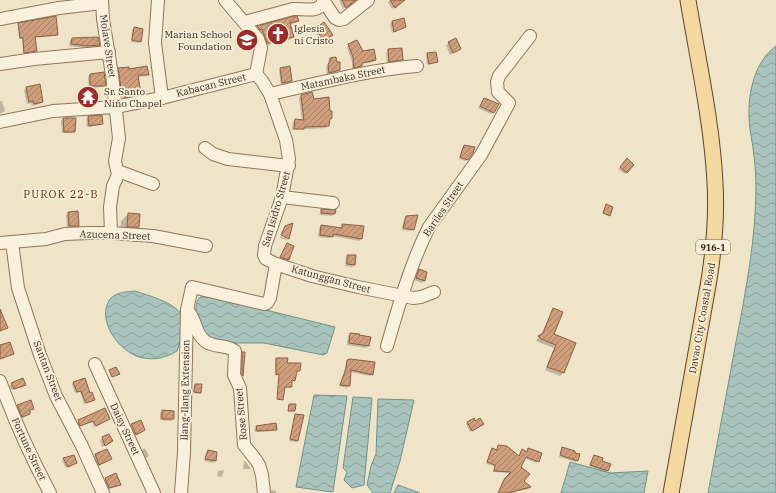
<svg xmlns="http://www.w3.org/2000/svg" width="776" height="493" font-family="'IBM Plex Serif',serif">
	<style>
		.water { fill: url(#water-waves); stroke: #6f938a }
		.shadow { fill: #0003 }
		.building { fill: url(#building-hatch); stroke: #8d5f41 }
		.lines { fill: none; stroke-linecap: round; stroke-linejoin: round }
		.minor-casing { stroke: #8d765c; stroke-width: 14 }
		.major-casing { stroke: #5b4430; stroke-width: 17 }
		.minor { stroke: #faf1dc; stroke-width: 12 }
		.major { stroke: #f3d9a0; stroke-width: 15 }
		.labels { text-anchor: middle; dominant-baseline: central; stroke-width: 3.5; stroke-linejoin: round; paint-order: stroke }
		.shield { fill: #f7eed8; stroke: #756857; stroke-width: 1 }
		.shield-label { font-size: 9px; font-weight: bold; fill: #3d2e20 }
		.poi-label { font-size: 10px; fill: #3d2e20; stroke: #f7eed8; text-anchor: start }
		.street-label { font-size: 10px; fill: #3d2e20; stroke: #f7eed8 }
		.neighbourhood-label { font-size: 11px; letter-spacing: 1px; fill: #6b2e1e; stroke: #f7eed8 }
	</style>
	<defs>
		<pattern id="water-waves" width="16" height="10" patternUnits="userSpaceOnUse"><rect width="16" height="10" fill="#a9c4bc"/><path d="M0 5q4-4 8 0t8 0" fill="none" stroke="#8ba098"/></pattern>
		<pattern id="building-hatch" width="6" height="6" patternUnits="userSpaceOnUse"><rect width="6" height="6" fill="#cf9f7d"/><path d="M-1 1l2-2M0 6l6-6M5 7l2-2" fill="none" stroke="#a98266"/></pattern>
	</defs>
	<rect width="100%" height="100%" fill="#f0e4c8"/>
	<g class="water">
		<path d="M776,46V493H708C717,443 727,392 736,342C746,290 756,238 756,186C756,176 755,166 754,156C753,143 749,130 749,117C748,92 755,61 776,46Z"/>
		<path d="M135,291C152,297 168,300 181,313V338L177,351C166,358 153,361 139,357C120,351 100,325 107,305C108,303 109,300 110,299C116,292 126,292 135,291Z"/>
		<path d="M200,297H213L335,327L327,353L323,355L264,343H231L207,337C201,327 190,309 200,297Z"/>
		<path d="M314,395L347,396L333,492L296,487Z"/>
		<path d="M353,397L372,398L364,485L352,488L344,480L347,472L343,468Z"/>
		<path d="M378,399L414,400L400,461L390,493H373L367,485L371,466L376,454Z"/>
		<path d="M570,462L610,473L648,471L644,493H561Z"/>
		<path d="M398,485L420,493H394Z"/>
	</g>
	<g class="shadow">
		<path d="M339,0H355L343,9Z"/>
		<path d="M391,0H399L398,4L392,9L388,2Z"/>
		<path d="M294,17L298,21L294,24L290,25L293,37L289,40L264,46L255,31L258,27Z"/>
		<path d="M392,22L405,27L392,33L390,24Z"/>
		<path d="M19,24L56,35L34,37L35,51L23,53L22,39H19L18,25Z"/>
		<path d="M324,24L329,37L321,42L314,31Z"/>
		<path d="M134,28L140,41L138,43L131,42L132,30Z"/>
		<path d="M72,39L99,45L96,47L87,48L69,46L70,41Z"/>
		<path d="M456,39L460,49L450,55L446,45Z"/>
		<path d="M349,45L375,59L373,62L361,64L359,68L352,69V62L347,47Z"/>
		<path d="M388,50L402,59L400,62L387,63L386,53Z"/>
		<path d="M428,54L437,61L435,63L427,65L426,56Z"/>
		<path d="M330,59L339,70L337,72L327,74L326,67L329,64L328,61Z"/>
		<path d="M119,69L148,74L146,76L138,77L140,94L138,96L123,99L122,89H119L117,71Z"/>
		<path d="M281,69L291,81L289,83L281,85L279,71Z"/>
		<path d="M90,74L105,85L103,87L89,88L88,77Z"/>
		<path d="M26,88L42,102L40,104L32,106L31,103L27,104L24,90Z"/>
		<path d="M301,96L314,100L329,120L328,126L326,128L292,130L293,122L295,120L302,121L299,98Z"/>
		<path d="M484,99L494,112L491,114L478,108Z"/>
		<path d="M0,101H2L5,111L0,114Z"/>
		<path d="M101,116L102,123L100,125L87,127L86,119L88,117Z"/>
		<path d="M63,119L74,131L72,133H62L61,121Z"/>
		<path d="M464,146L467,159L465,161L459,159L462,148Z"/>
		<path d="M627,160V172L625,174L618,169Z"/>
		<path d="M322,210L334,214L332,216L319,215Z"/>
		<path d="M68,213L78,226L76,228H67L66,215Z"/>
		<path d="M128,214H139L138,227L131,234L120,233L121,221Z"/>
		<path d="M407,217L413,229L411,231L402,230L404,219Z"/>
		<path d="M343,225L363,227L361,239L359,241L332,236L330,238L318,237L319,228L321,226L340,229Z"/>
		<path d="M280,236L287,239L286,240L280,238Z"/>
		<path d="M287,245L293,246L288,260L286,262L279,260Z"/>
		<path d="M348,256H355L354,265L352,267L345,266L346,258Z"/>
		<path d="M419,270L426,272L424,281L422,283L414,280Z"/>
		<path d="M554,310L552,334L575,343L563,373L560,376L545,370L554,348L538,342L536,340L541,335L551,313Z"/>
		<path d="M350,334L368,346L366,348L347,345L348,336Z"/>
		<path d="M243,353H244L241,377V355Z"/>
		<path d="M276,359L299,371L296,372L294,380L291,381V387L290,388L283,387L281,400H277L279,375H275V360Z"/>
		<path d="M348,361L372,374L370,376L350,372L349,386L347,388L339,386L344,372L346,363Z"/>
		<path d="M22,379L25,385L23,387L12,390L9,386Z"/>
		<path d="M73,382L94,399L84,404L80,392L75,393L72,384Z"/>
		<path d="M194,385H195L200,394L193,393Z"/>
		<path d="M18,406L33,408L29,411V414L27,416L20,419L16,408Z"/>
		<path d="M162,411H173V419L171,421L160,420V413Z"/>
		<path d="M296,415L297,441L295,442L289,441Z"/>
		<path d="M109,419L94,427L92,422L78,427L77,423L79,421Z"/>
		<path d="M140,421L141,432L133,436L129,427Z"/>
		<path d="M468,422L483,424L470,432L466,424Z"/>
		<path d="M257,427L276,429L273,431L255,432L254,429Z"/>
		<path d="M109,435V443L102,447L100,440Z"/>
		<path d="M498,446L518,457L522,451L526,452L529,449L538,461L536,463L524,458L520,467L522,481L530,487L529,489L514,492L517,493H498L503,480L511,473L493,472L494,466L486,464L490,451L492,449L496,450Z"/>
		<path d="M145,448L149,456L144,460L140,451Z"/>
		<path d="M563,448L577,460L576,462L559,457Z"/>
		<path d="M208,451L216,453L215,461L213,463L204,461L206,453Z"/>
		<path d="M96,455L111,459L97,467L94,457Z"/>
		<path d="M594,456L601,462L607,470L606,472L589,466Z"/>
		<path d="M64,459L76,463L66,468L62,461Z"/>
		<path d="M244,461L246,462L251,469H243Z"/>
		<path d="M224,470L222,477L217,476L218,471Z"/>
		<path d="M115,474L119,484L117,486L107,490L103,481Z"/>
		<path d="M271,486L270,490L276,491V493H269V488Z"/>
	</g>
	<g class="building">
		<path d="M342,0H356L346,8Z"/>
		<path d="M390,0H405L395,8Z"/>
		<path d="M56,16L58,35L35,37L37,51L24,53L23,38H20L18,23Z"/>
		<path d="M294,16H297L299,21L290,23L294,37L267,43L262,29L260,30L257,26Z"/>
		<path d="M404,18L406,27L394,32L392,21Z"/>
		<path d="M324,22L333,35L323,41L316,28Z"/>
		<path d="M134,27L143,29L141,42L132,40Z"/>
		<path d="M98,37L100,45L89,46L71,44L72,38Z"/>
		<path d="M456,38L461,49L453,53L448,42Z"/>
		<path d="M357,40L363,51L374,49L376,60L362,63V66L354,68L353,60H354L348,44Z"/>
		<path d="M402,48L403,60L389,62L388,49Z"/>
		<path d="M436,52L438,62L429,64L427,53Z"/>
		<path d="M336,57L337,62H340V70L329,73L328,64L330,62V58Z"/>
		<path d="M147,66L149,75H138L141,94L125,98L123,87L121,88L118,68L129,67V69Z"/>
		<path d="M290,66L292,81L282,83L280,68Z"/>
		<path d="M104,72L106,86H90V74Z"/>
		<path d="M40,84L43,102L34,104L33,101L29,102L26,87Z"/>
		<path d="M312,92L314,99L329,97L330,111H332V118L330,119L329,126L304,127V129H294L295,119L304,120L301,95Z"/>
		<path d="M484,98L499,104L494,113L480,106Z"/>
		<path d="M102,115L103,124L89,126L88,116Z"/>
		<path d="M63,118H76L75,132H64Z"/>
		<path d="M464,145L475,147L473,153L468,160L460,157Z"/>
		<path d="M627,158L634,165L627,173L620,167Z"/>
		<path d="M606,204L613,207L610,216L603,213Z"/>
		<path d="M321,209L336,210L335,214L321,213Z"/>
		<path d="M78,211L79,226H69L68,212Z"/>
		<path d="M128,213L140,214L139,227H127Z"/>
		<path d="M418,215L414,230L403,228L406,216Z"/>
		<path d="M293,223L289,239L281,235L285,226Z"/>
		<path d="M342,224L364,226L362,239L333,234V237L320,235L321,225L342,228Z"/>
		<path d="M287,243L294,246L289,260L280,257Z"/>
		<path d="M347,255H356L355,265L347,264Z"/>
		<path d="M419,269L427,272L425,281L416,278Z"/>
		<path d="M553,308L563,312L554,334L576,343L564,373L547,367L556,345L541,339L538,336L543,333Z"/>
		<path d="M0,309L8,328L0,331Z"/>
		<path d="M350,333L360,334L359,335L371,337L369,346L349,343Z"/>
		<path d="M10,342L14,354L0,359V345Z"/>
		<path d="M242,352H245L243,376L242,374Z"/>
		<path d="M276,358H288L287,363H301L300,371H297L295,381L292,380V387H285L283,400L277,399L279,374L276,375Z"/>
		<path d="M350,359L375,362L373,375L351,370L350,386L340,385L346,369L347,360Z"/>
		<path d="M116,367L120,374L112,377L109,370Z"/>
		<path d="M23,378L26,385L14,389L11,383Z"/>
		<path d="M85,378L90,393L92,392L95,400L86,403L81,391L77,392L73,382Z"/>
		<path d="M195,384H202L201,393L194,392Z"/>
		<path d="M31,400L34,409L30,410V414L22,417L17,405Z"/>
		<path d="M289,404H296L295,411H288Z"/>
		<path d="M105,408L110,419L96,426L93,421L80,426L78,420Z"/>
		<path d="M162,410L174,411V419H162Z"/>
		<path d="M295,414L304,415L298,441L290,439Z"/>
		<path d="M474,418L475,421L480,418L484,424L472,431L467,422Z"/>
		<path d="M141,420L145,430L136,435L131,424Z"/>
		<path d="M276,423L277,430L257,431L256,426Z"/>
		<path d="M109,434L113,441L105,446L102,437Z"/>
		<path d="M498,445L507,446L519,456L522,449L527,452L528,448L542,453L539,462L526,457L521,467L530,474L524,481L531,487L507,493H498L505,478L511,472L494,471L495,465L487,462L492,448L497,450Z"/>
		<path d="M562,447L575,451V453L580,454L578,461L560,455Z"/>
		<path d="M107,449L112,459L99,465L95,454Z"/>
		<path d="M208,450L217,452L216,461L205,459Z"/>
		<path d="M74,455L77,463L68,467L63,458Z"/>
		<path d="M594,455L603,458L602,461L611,464L608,471L590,465Z"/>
		<path d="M116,473L121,485L109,488L105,478Z"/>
	</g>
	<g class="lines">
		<g class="minor-casing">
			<g id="minor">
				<path d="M102,0L103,19L112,75L119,138L115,161L118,175L113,186L110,207L111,233"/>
				<path d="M158,0L155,43L162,98"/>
				<path d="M225,0L258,39L261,48L256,74"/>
				<path d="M323,0L335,18L339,20L344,19L368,0"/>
				<path d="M0,19L59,8L102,3"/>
				<path d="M245,22L293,9C304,8 317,14 324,2"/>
				<path d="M0,64L34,59L109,52"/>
				<path d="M256,74L262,81L270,94L286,140L289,159L282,197L265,246L264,255L266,259L276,264L312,276L358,287L413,298L421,297L434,292"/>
				<path d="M270,94C319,83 367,70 417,66"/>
				<path d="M0,122L53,111L115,107L162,98L256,74"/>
				<path d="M205,148L213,154L228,159L289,166"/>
				<path d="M118,171L153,184"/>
				<path d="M282,197L333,203"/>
				<path d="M12,242L18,288L40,355L56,396L82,446L103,493"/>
				<path d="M0,243L46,239L65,234L89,233H111L153,236L206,246"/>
				<path d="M188,311C196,319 195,334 205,341C213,348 226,344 235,351L234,375L240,388L244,445L256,460L259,465L262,475L264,493"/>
				<path d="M387,346C399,305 410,265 429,227L481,155L509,103L498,92L497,82L499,76L530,36"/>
				<path d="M95,364L154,493"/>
				<path d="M0,381C14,420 31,457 50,493"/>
				<path d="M181,493L184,452L187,310L192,287L264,304L267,303L270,298L276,264"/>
			</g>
		</g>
		<g class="major-casing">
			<path id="major" d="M671,493L709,280C714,248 717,216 715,183C712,122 698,61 688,0"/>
		</g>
		<use href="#minor" class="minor"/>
		<use href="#major" class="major"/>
	</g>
	<defs>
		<g id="church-disc" transform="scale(1.15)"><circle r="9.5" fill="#9e2a2b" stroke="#f7eed8"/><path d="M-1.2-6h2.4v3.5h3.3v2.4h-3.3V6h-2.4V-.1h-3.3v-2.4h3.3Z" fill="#fff"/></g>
		<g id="school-disc" transform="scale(1.15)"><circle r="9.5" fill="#9e2a2b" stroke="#f7eed8"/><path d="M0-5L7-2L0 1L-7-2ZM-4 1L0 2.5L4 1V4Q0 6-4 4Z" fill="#fff"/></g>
		<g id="temple-disc" transform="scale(1.15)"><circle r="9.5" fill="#9e2a2b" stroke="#f7eed8"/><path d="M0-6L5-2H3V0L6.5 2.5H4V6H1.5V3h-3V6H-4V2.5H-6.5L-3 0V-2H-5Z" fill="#fff"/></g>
	</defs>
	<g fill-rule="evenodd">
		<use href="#church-disc" x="278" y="34"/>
		<use href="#school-disc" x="247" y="40"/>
		<use href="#temple-disc" x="88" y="97"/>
	</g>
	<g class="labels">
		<rect class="shield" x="696" y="240" width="34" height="14" rx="3"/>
		<g class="shield-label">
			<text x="713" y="247">916-1</text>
		</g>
		<g class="poi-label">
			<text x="294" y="28">Iglesia<tspan x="294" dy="12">ni Cristo</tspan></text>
			<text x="232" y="34" text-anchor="end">Marian School<tspan x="232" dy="12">Foundation</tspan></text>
			<text x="104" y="91">Sr. Santo<tspan x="104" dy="12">Niño Chapel</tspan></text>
		</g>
		<g class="street-label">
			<text transform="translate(108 46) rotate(82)">Molave Street</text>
			<text transform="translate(343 78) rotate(-12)">Matambaka Street</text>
			<text transform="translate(211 85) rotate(-14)">Kabacan Street</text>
			<text transform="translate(276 209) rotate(-74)">San Isidro Street</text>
			<text transform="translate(443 209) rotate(-56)">Bariles Street</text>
			<text transform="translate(115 235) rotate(2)">Azucena Street</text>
			<text transform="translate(331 279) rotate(15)">Katunggan Street</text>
			<text transform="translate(702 318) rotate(-80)">Davao City Coastal Road</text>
			<text transform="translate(48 371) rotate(69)">Santan Street</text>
			<text transform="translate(185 390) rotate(-89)">Ilang-Ilang Extension</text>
			<text transform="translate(241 414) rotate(-95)">Rose Street</text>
			<text transform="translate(125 429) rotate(65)">Daisy Street</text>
			<text transform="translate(29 449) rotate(65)">Fortune Street</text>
		</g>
		<g class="neighbourhood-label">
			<text x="61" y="194">PUROK 22-B</text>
		</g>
	</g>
</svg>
